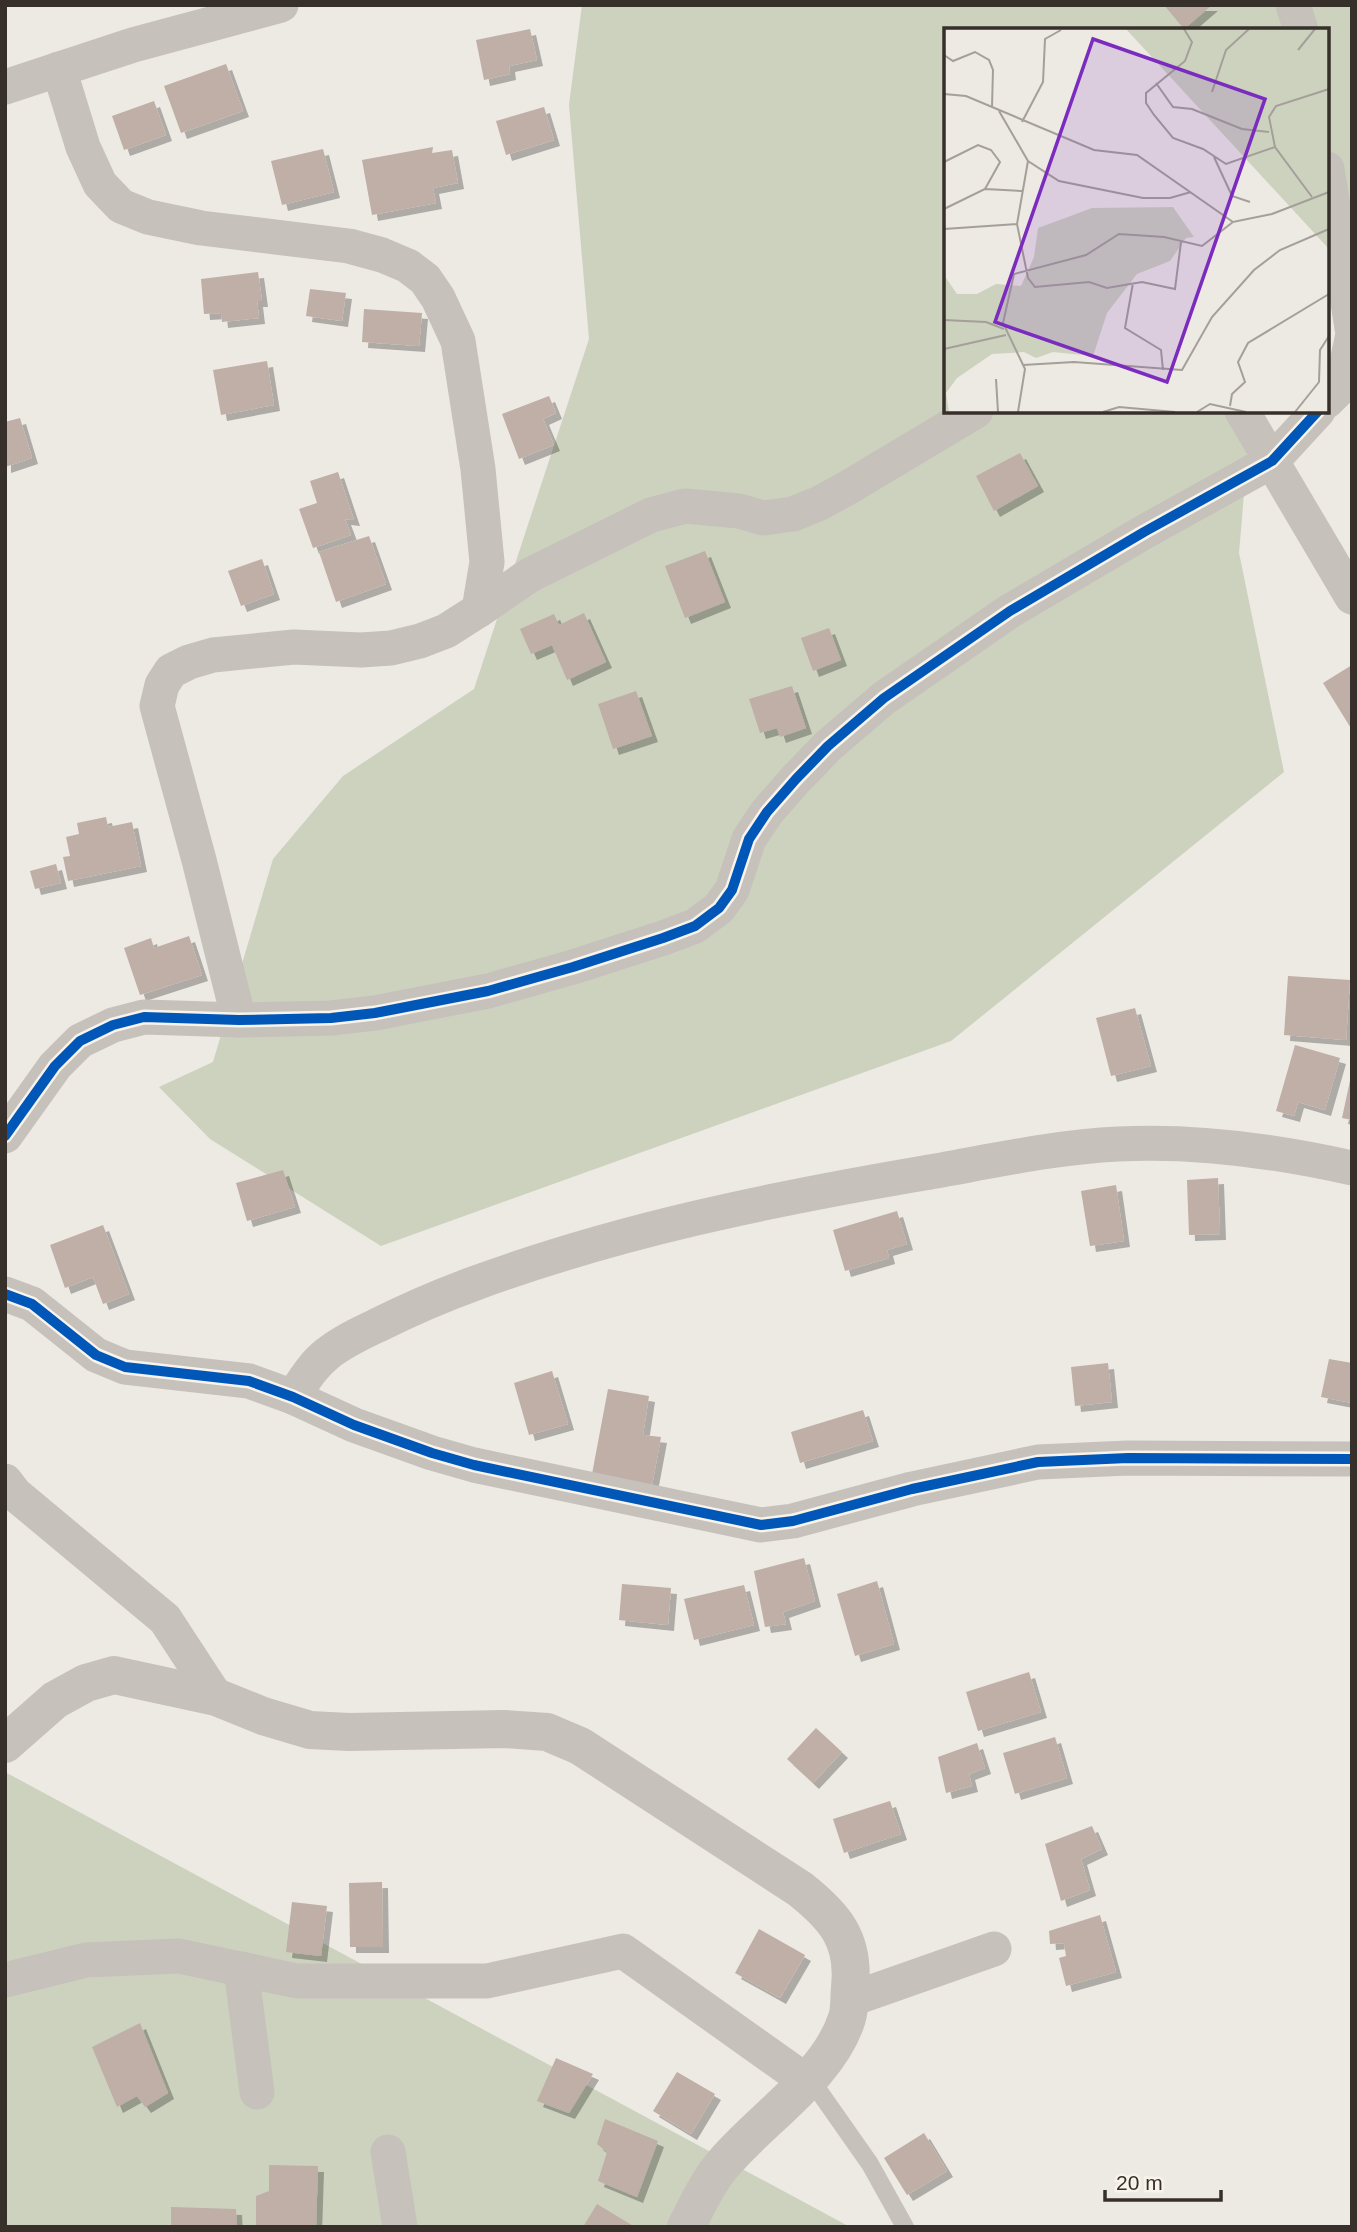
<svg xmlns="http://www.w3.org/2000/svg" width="1357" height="2232" font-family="Helvetica,sans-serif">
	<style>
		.green { fill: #ccd2be }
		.building { fill: #bfafa6; filter: url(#shadow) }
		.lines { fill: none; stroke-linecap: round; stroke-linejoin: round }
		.service { stroke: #c6c1bb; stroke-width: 18 }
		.minor { stroke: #c6c1bb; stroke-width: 35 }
		.tertiary { stroke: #c6c1bb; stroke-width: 38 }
		.cycleway-casing { stroke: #f9f4eb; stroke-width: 15 }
		.cycleway { stroke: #0057b8; stroke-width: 10 }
		.inset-road { fill: none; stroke: #a49f99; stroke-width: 2 }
		.view { fill: #7b2cbf; fill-opacity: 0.15; stroke: #7b2cbf; stroke-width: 3.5 }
		.inset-edge { fill: none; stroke: #372f2a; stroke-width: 3.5 }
	</style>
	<defs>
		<filter id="shadow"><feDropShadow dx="6" dy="6" stdDeviation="0" flood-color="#0004"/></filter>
	</defs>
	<rect width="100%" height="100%" fill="#ede9e3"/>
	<g class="green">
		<path d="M582,5H1352V298L1327,304V30H946V411H1251L1239,553L1284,772L951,1041L381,1246L210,1139L159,1087L213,1062L273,859L343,776L474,689L589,339L569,105Z"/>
		<path d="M5,1772L850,2227H5Z"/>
	</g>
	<g class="building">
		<path d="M1164,5H1212L1184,29Z"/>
		<path d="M530,29L537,60L509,66L510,74L484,80L476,40Z"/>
		<path d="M226,64L243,111L181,133L164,86Z"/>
		<path d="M154,101L166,135L124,150L112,116Z"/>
		<path d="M544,107L554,140L506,155L496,121Z"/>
		<path d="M433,147L432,153L452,150L458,183L433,188L436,203L372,215L362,160Z"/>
		<path d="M323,149L334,192L282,205L271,161Z"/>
		<path d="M258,272L262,301H257L259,318L222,322L221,313L204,314L201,279Z"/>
		<path d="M310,289L346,293L342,321L306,316Z"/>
		<path d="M364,309L422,313L419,346L362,342Z"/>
		<path d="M267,361L274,405L221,415L213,370Z"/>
		<path d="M549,396L556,413L543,419L554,445L519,459L502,414Z"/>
		<path d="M20,418L32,458L5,467V422Z"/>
		<path d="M1020,453L1038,486L994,511L976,476Z"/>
		<path d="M338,472L354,520L345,519L351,535L313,548L299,509L317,503L310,481Z"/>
		<path d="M369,536L386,584L336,602L319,552Z"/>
		<path d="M705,551L725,602L685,618L665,566Z"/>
		<path d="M262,559L274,594L241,606L228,571Z"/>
		<path d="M584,613L606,662L567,680L552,645L531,654L520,629L554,614L559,625Z"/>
		<path d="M829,628L841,660L813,671L801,638Z"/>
		<path d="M1352,665V730L1323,683Z"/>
		<path d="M792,686L806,728L780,737L777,728L760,733L749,699Z"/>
		<path d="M636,691L652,736L613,749L598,704Z"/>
		<path d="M106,817L108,827L132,822L141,866L68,881L63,857L70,856L66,837L79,834L77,823Z"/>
		<path d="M56,864L61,883L35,889L30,871Z"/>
		<path d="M189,936L202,975L140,995L124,948L151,938L154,948Z"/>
		<path d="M1288,976L1350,980L1346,1040L1284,1035Z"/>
		<path d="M1135,1008L1151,1066L1111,1076L1096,1018Z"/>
		<path d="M1295,1045L1340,1058L1325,1110L1298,1102L1294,1116L1276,1111Z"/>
		<path d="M1351,1076L1352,1077V1120L1342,1118Z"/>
		<path d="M283,1170L295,1207L247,1221L236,1183Z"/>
		<path d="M1218,1178L1220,1234L1189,1235L1187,1180Z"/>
		<path d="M1116,1185L1124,1241L1090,1246L1081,1191Z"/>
		<path d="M897,1211L907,1244L887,1250L889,1258L845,1271L833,1230Z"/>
		<path d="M103,1225L129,1294L103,1304L93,1277L65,1288L50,1245Z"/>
		<path d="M1329,1359L1352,1363V1403L1321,1397Z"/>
		<path d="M1108,1363L1112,1402L1075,1406L1071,1367Z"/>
		<path d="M552,1371L568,1424L529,1435L514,1383Z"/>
		<path d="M608,1389L649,1396L643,1435L661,1437L652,1485L592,1474Z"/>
		<path d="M863,1410L873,1441L800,1463L791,1432Z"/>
		<path d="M804,1558L815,1601L783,1612L786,1624L765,1627L754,1571Z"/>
		<path d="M877,1581L894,1644L855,1656L837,1594Z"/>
		<path d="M622,1584L671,1588L668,1625L619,1620Z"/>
		<path d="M744,1585L754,1625L694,1640L684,1599Z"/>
		<path d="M1029,1672L1041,1712L978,1731L966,1692Z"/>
		<path d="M816,1728L842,1752L813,1783L787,1759Z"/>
		<path d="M1055,1737L1067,1778L1015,1794L1003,1753Z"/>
		<path d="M977,1743L985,1768L969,1774L972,1786L946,1793L938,1757Z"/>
		<path d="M890,1801L901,1834L844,1853L833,1819Z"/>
		<path d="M1092,1826L1102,1849L1081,1859L1090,1890L1061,1901L1045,1844Z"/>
		<path d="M382,1882L383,1947H350L349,1883Z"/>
		<path d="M292,1902L327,1906L321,1956L286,1952Z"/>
		<path d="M1100,1915L1116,1972L1066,1986L1059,1958L1066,1956L1064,1943L1050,1944L1049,1931Z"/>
		<path d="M759,1929L805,1955L780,1998L735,1973Z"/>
		<path d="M140,2023L168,2093L145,2107L137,2096L117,2107L92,2047Z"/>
		<path d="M556,2058L593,2074L569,2113L537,2101Z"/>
		<path d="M677,2072L715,2094L691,2134L653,2111Z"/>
		<path d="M605,2119L658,2141L637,2197L598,2181L607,2152L597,2144Z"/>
		<path d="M924,2133L947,2171L907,2195L884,2158Z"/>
		<path d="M269,2165L318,2166L316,2227H256V2196L269,2191Z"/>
		<path d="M597,2204L635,2227H583Z"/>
		<path d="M171,2207L236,2209L237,2227H171Z"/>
	</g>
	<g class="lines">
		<path class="service" d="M809,2077L870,2164L905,2227"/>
		<g class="minor">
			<path d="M1293,5L1301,30"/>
			<path d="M59,69L83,147L100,184L121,206L148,217L201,228L349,246L382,255L408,266L425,279L438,298L458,341L478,469L487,562L479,610"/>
			<path d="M5,87L133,45L281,5"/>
			<path d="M1327,169L1352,328"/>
			<path d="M1327,401L1342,386L1352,339"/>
			<path d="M1242,411L1352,597"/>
			<path d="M239,1020L199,860L157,706L162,685L171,671L189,662L213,655L294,647L361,650L391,648L420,641L446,631L479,610L530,575L651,515L685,506L739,511L763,518L793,514L820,503L849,487L976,411"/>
			<path d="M5,1136L55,1066L80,1041L113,1025L144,1017L239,1020L331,1018L375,1013L488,991L573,967L663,938L695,926L719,908L732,890L749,839L767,812L796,779L828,746L884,698L1010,611L1144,532L1272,461L1318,411"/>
			<path d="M5,1294L32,1304L96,1355L125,1367L249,1381L293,1397L354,1425L432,1453L474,1465L761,1525L793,1521L912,1489L1038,1462L1128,1458L1352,1459"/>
			<path d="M293,1397C303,1382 312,1366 327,1354C342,1342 359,1334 376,1326C408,1310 440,1296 473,1284C619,1230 772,1199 924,1173C988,1162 1054,1147 1118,1144C1196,1140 1276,1151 1352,1168"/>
			<path d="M5,1481L15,1494L165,1619L216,1697"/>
			<path d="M241,1969L257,2092"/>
			<path d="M5,1980L86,1960L179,1956L297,1981H487L623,1951L806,2081"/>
			<path d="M849,2000L994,1949"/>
			<path d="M388,2152L400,2227"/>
		</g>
		<path class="tertiary" d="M5,1744L55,1700L86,1683L114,1675L216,1697L263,1716L310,1730L349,1732L504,1729L547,1732L580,1746L800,1889C834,1916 855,1939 850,1987C849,1997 850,2009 847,2018C829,2076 762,2118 724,2163C708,2181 697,2206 686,2227"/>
		<g class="cycleway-casing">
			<g id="cycleway">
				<path d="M5,1136L55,1066L80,1041L113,1025L144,1017L239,1020L331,1018L375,1013L488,991L573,967L663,938L695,926L719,908L732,890L749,839L767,812L796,779L828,746L884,698L1010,611L1144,532L1272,461L1318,411"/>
				<path d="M5,1294L32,1304L96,1355L125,1367L249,1381L293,1397L354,1425L432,1453L474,1465L761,1525L793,1521L912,1489L1038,1462L1128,1458L1352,1459"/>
			</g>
		</g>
		<use href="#cycleway" class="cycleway"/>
	</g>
	<g transform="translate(944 28)">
		<rect width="385" height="385" fill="#ede9e3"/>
		<path d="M182,1H385V221ZM229,179L250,209L242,210L226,233L193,246L163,285L149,328L109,324L92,330L80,324L48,326L13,350L2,365L5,384H0V247L13,266H33L52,256L77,258L90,229L94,200L148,180Z" fill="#ccd2be"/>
		<path class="inset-road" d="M240,1L248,14L241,33L202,65V75L210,87L229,110L259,121L282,136L331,119M354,22L371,1M0,27L9,33L31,24L45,32L49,42L48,79M212,55L229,79L248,81L298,101L325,104M268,64L282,22L305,1M0,66L22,68L150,122L193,127L289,194L328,186L385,164M55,83L84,133L115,153L199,170H226L247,164M78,94L99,54L101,11L117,2M270,129L288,168L306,174M84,133L73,196L84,250L91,259L145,254L163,260L198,254L231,261L237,214M0,134L34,117L47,122L56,134L41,161L0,181M41,161L78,163M368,169L331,119L325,89L332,78L385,61M0,201L73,196M189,255L181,300L217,322L219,342M0,292L42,294L60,301M0,321L62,307M79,337L130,334L238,342L268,289L310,242L336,222L385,201M52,351L54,384M286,378L288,366L301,354L294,334L304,315L385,266M74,384L81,341L59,295L70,246L142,227L175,206L220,209L258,218L289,194M159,384L175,379L231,384M253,384L266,376L302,384M351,384L375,354L376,322L385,308"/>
		<path class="view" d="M149,11L321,71L223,354L51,294Z"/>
		<rect width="385" height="385" class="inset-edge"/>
	</g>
	<rect width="1357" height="2232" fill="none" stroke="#372f2a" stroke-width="14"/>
	<path d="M1105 2190v10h116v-10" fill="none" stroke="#372f2a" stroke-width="3.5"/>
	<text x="1116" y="2190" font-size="21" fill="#372f2a" stroke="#f9f4eb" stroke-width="5" paint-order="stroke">20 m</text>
</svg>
